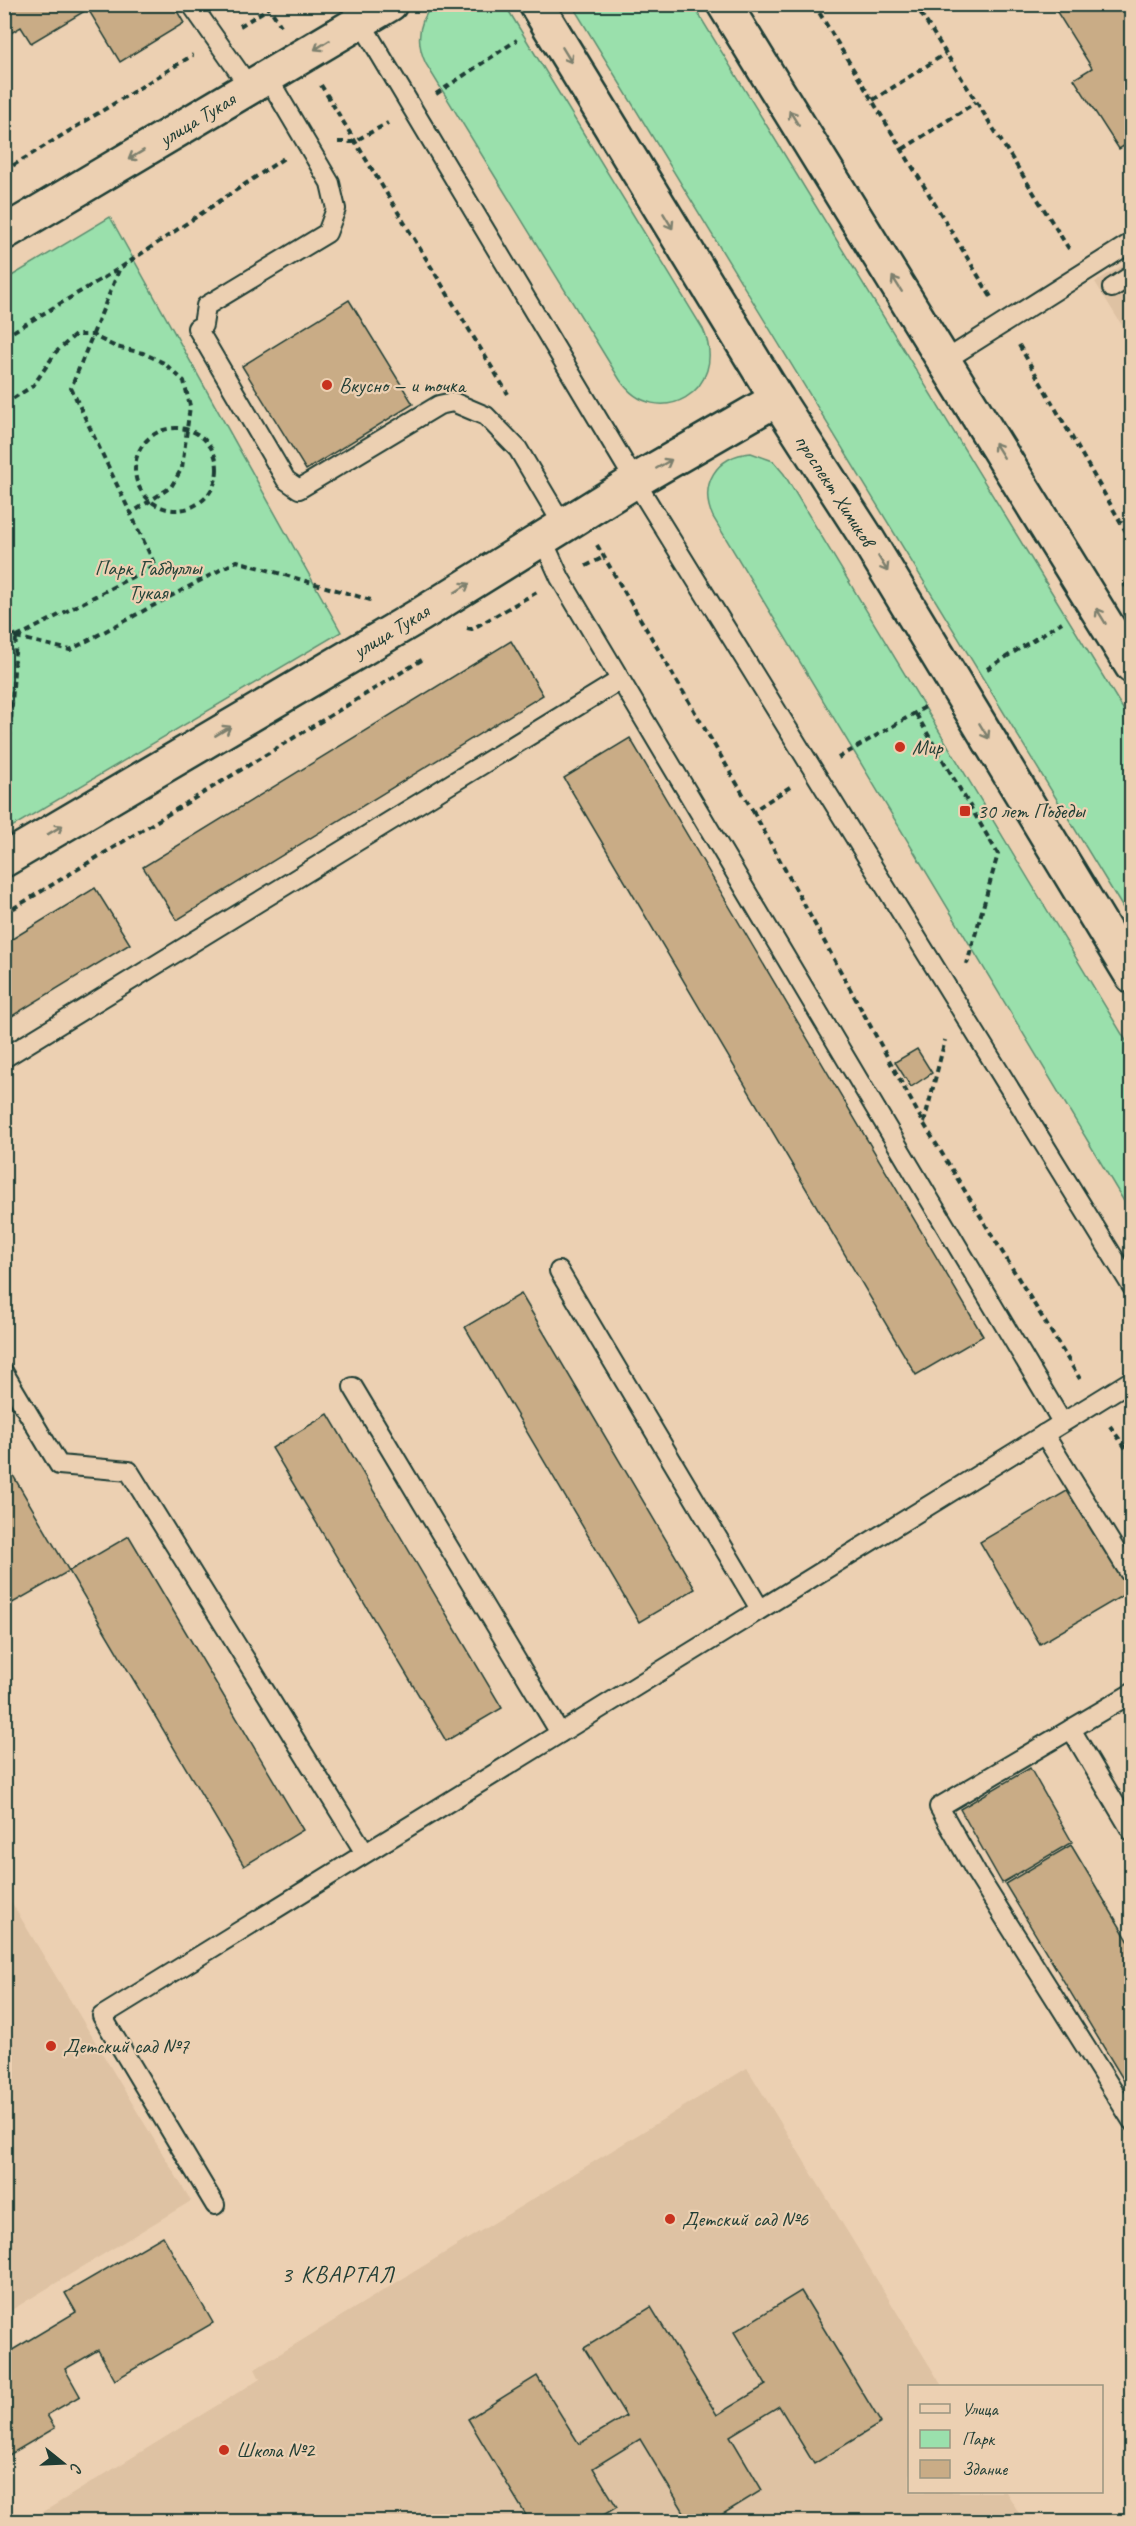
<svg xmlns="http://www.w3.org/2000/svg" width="1136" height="2526" font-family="Caveat,sans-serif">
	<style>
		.built { fill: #dec2a3 }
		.green { fill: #9ae0ac; stroke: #5c8e70; stroke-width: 1.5 }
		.building { fill: #c9ac86; stroke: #1f3d34; stroke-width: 1.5 }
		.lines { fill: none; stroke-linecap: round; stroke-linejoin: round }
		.service-casing { stroke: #1f3d34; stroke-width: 22 }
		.tertiary-casing { stroke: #1f3d34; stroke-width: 38 }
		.primary-casing { stroke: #1f3d34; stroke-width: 38 }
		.path { stroke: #1f3d34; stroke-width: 4; stroke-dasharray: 6 4.5; stroke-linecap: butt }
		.service { stroke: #ecd0b2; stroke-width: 18 }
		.tertiary { stroke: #ecd0b2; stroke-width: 33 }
		.primary { stroke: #ecd0b2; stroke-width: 33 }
		.oneway { stroke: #7b7f6d }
		.poi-dot { fill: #c8321e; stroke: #ecd0b2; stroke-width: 2 }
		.labels { text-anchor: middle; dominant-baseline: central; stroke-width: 4.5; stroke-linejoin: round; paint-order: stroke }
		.street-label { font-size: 21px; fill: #1f3d34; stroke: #ecd0b2 }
		.poi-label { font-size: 21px; fill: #1f3d34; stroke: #ecd0b2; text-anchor: start }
		.park-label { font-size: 21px; fill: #25453a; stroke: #ecd0b2 }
		.quarter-label { font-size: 24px; letter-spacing: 1.5px; fill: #1f3d34; stroke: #ecd0b2 }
	</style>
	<rect width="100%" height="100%" fill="#ecd0b2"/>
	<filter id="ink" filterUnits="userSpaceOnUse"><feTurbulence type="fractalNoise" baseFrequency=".0167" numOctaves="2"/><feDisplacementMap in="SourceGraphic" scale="12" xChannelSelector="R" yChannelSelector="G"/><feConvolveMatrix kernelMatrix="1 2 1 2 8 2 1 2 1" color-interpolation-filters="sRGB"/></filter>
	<g filter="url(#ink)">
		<g class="built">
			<path d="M1131,260V340L1095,282Z"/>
			<path d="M4,1890L191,2201L5,2314H4Z"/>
			<path d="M747,2068L942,2386H910V2492H1006L1024,2521L27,2522L260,2379L255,2369Z"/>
		</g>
		<g class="green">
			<path d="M433,5H504L510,13L703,329C731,391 656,433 620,380L426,64C416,43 417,23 433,5Z"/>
			<path d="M572,5H693L1131,722V921Z"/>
			<path d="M110,217L341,632L5,831V280Z"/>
			<path d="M751,453L773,461L784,474L1131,1049V1213L713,517C698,486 716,455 751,453Z"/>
		</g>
		<g class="building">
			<path d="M4,4H173L184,23L120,62L88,9L31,43L21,27L4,37Z"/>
			<path d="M1052,4H1132V141L1119,149L1074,79L1092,68Z"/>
			<path d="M349,300L413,404L306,470L242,366Z"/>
			<path d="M511,641L543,695L177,920L143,867Z"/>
			<path d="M630,738L983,1336L916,1375L564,778Z"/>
			<path d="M95,888L130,944L4,1021V944Z"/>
			<path d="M917,1049L932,1073L911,1087L895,1062Z"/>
			<path d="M521,1294L695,1589L639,1622L465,1327Z"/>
			<path d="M328,1414L502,1708L446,1741L272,1448Z"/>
			<path d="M4,1460L69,1571L9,1605L4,1597Z"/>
			<path d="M1072,1488L1132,1590L1040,1644L980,1542Z"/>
			<path d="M129,1536L303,1830L244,1866L69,1571Z"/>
			<path d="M1030,1768L1072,1842L1002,1883L960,1809Z"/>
			<path d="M1071,1845L1132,1947V2094L1005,1884Z"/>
			<path d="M4,2046L13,2060L4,2065Z"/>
			<path d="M163,2236L213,2323L115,2380L98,2350L65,2369L80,2396L47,2415L55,2428L4,2458V2355L76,2312L65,2293Z"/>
			<path d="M801,2291L881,2423L814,2464L779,2406L730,2436L762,2490L710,2522H690L640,2439L593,2468L617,2507L592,2522H530L468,2419L537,2376L579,2444L626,2416L584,2348L651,2307L717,2415L766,2385L734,2332Z"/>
		</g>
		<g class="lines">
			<g class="service-casing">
				<g id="service">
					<path d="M191,4L250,88"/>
					<path d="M350,4L635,481L1132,1287"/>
					<path d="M268,78L330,183L336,209L327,233L206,306L203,325L197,328L286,480L299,489L439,405L453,402L486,416L518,449L563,525"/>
					<path d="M1112,288L1132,275"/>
					<path d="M944,361L1132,242"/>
					<path d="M542,538L560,578L1062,1422"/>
					<path d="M4,1058L620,680"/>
					<path d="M559,1271L760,1609"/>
					<path d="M4,1373L59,1465L129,1471L365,1853"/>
					<path d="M353,1387L560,1733"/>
					<path d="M1044,1434L1129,1572"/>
					<path d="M1132,1693L1071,1729L1132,1832"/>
					<path d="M1071,1729L939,1807L977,1874L1132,2121"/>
					<path d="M215,2205L102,2016L1132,1380"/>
				</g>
			</g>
			<g class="tertiary-casing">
				<g id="tertiary">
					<path d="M4,233L390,4"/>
					<path d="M4,860L420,615L635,481L777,399"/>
				</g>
			</g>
			<g class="primary-casing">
				<g id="primary">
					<path d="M536,4L777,399L868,540L1132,976"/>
					<path d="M724,4L1132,666"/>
				</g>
			</g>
			<g class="path">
				<path d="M267,4L281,26"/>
				<path d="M814,4L991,297"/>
				<path d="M915,4L1069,249"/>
				<path d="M240,26L269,8"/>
				<path d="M321,85L508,394"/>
				<path d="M436,94L517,40"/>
				<path d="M873,100L945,54"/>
				<path d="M338,142H353L388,123"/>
				<path d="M903,149L976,102"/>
				<path d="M4,171L193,55"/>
				<path d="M4,337L120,268L284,158"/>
				<path d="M1019,345L1132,542"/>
				<path d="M4,404L33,386L56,352L75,335H92L116,347L143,353L164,363L184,381L190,406L182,468L171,487L130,514"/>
				<circle cx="176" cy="469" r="41"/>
				<path d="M597,545L753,811L790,787"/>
				<path d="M586,566L604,557"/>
				<path d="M1123,586L1132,581"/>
				<path d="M4,615L16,637L4,644"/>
				<path d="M467,628L472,629L537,592"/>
				<path d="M16,637L70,650L237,561L374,601"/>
				<path d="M17,637L155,565L71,388L119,270"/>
				<path d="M987,669L1062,622"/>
				<path d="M916,714L998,854L967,964"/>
				<path d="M838,758L927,706"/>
				<path d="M4,790L7,788L16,637"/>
				<path d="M753,811L924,1124L1080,1379"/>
				<path d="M4,914L425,658"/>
				<path d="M924,1123L945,1040"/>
				<path d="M1110,1426L1132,1457"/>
			</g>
			<use href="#service" class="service"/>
			<use href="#tertiary" class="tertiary"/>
			<use href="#primary" class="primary"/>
		</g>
		<defs><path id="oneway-shaft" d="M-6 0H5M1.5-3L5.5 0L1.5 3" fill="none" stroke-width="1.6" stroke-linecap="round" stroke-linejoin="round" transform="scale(1.5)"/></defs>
		<g class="oneway">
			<use href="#oneway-shaft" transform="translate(322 45) rotate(148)"/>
			<use href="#oneway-shaft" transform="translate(567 55) rotate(59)"/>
			<use href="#oneway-shaft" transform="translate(794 118) rotate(-122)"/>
			<use href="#oneway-shaft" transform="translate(136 155) rotate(149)"/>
			<use href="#oneway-shaft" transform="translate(668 221) rotate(59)"/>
			<use href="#oneway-shaft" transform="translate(897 284) rotate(-122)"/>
			<use href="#oneway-shaft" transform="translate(999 450) rotate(-122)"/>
			<use href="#oneway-shaft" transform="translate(664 464) rotate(-30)"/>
			<use href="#oneway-shaft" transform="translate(883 564) rotate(59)"/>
			<use href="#oneway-shaft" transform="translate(462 588) rotate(-32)"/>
			<use href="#oneway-shaft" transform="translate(1101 616) rotate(-121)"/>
			<use href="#oneway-shaft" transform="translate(223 731) rotate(-31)"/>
			<use href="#oneway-shaft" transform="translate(984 731) rotate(59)"/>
			<use href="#oneway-shaft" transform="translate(55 830) rotate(-31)"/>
		</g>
	</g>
	<g class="poi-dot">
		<circle cx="327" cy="385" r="6"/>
		<circle cx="900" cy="747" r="6"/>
		<rect x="959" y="805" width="12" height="12" rx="3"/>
		<circle cx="51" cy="2046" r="6"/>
		<circle cx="670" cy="2219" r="6"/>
		<circle cx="224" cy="2450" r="6"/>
	</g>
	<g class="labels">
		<g class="street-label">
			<text transform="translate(197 119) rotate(-31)">улица Тукая</text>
			<text transform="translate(835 490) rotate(57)">проспект Химиков</text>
			<text transform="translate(391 631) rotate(-31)">улица Тукая</text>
		</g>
		<g class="poi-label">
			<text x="339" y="385">Вкусно — и точка</text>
			<text x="912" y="747">Мир</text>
			<text x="977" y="811">30 лет Победы</text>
			<text x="63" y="2046">Детский сад №7</text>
			<text x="682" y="2219">Детский сад №6</text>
			<text x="236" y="2450">Школа №2</text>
		</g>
		<g class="park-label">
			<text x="148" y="568">Парк Габдуллы<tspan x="148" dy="24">Тукая</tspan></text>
		</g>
		<g class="quarter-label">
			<text x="338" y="2274">3 КВАРТАЛ</text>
		</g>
	</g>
	<rect width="1136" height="2526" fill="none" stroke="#ecd0b2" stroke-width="24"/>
	<rect x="12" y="12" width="1112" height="2502" fill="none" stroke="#1f3d34" stroke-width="2" filter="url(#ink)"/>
	<rect x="908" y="2385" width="195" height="108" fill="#ecd0b2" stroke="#9a9580" stroke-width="1.5"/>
	<rect x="920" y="2404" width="30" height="9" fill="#ecd0b2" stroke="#9a9580" stroke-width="1.5"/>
	<text x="962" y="2415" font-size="18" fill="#1f3d34">Улица</text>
	<rect x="920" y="2430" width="30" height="18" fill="#9ae0ac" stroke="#9a9580" stroke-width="1.5"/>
	<text x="962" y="2445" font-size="18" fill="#1f3d34">Парк</text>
	<rect x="920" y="2460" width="30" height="18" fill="#c9ac86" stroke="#9a9580" stroke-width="1.5"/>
	<text x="962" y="2475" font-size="18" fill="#1f3d34">Здание</text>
	<g transform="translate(63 2463) rotate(108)" stroke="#ecd0b2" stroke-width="4.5" paint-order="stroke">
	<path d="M0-4.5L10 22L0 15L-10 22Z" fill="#1f3d34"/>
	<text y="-9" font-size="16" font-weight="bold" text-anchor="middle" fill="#1f3d34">С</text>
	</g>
</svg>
